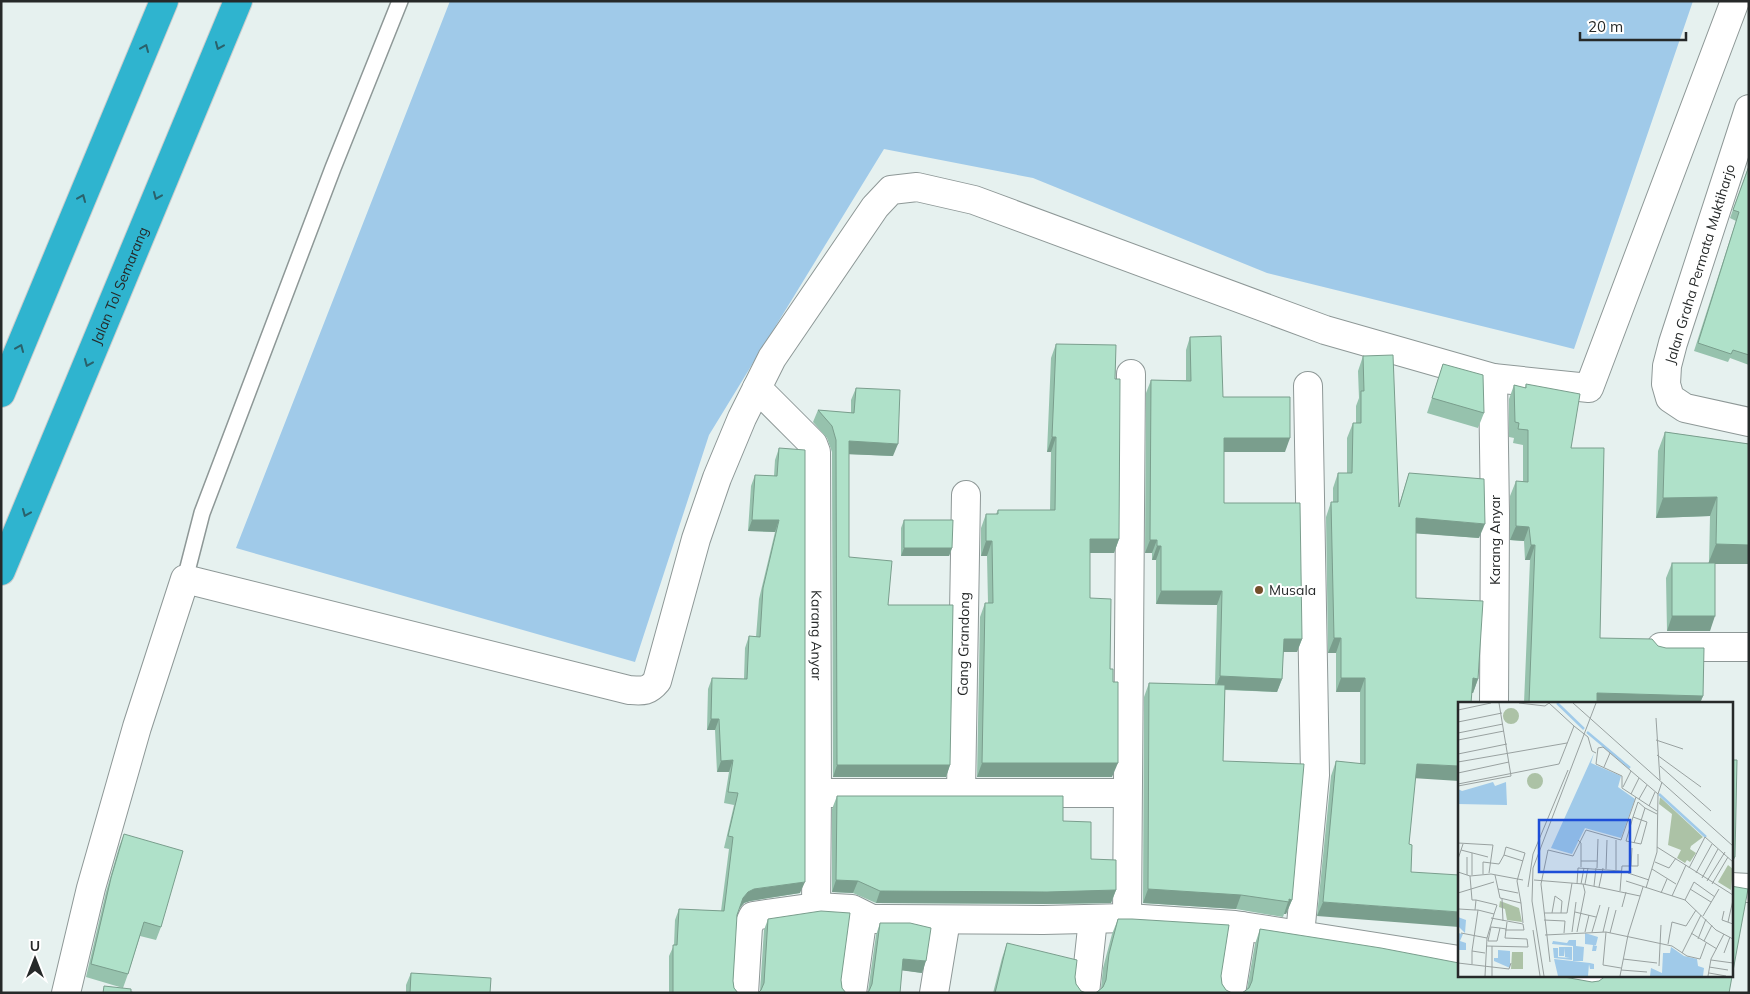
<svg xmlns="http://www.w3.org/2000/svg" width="1750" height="994" font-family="Mulish,sans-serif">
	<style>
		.water { fill: #a0cae9 }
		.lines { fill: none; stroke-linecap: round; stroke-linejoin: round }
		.service-casing { stroke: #8e9897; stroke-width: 18 }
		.minor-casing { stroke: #8e9897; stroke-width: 30 }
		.motorway-casing { stroke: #cbcccc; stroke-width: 30 }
		.service { stroke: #fff; stroke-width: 15 }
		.minor { stroke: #fff; stroke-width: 28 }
		.motorway { stroke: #2fb4cf; stroke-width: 28 }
		.wall { fill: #96c2ad }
		.shaded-wall { fill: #7a9e8d }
		.building { fill: #afe1c9; stroke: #7a9e8d }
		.oneway { stroke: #2a616b }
		.poi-dot { fill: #744f2a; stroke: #fff; stroke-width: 2 }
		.labels { text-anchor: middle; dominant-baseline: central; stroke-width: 4; stroke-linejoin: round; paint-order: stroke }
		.street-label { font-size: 14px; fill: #262929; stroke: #fff }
		.poi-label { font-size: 14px; fill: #262929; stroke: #fff; text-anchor: start }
		.inset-river { fill: none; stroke: #a0cae9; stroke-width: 2.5 }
		.inset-road { fill: none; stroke: #99a1a0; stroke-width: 1 }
		.view { fill: #1d4ed8; fill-opacity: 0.15; stroke: #1d4ed8; stroke-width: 2.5 }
		.inset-edge { fill: none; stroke: #262929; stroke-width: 2.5 }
	</style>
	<rect width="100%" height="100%" fill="#e6f1ef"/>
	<path class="water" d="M450,1H1693L1574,349L1267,273L1033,178L884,149L709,435L635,662L236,548Z"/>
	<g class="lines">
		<g class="service-casing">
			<path id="service" d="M185,579L202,513L333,168L400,1"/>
		</g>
		<g class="minor-casing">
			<g id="minor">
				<path d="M1749,109L1673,343L1667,366L1666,384L1670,398L1685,408L1749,422"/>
				<path d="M1493,378L1495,515L1494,703"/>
				<path id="s1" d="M757,388L813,444L816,452L817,793L816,907"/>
				<path d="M1661,647H1749"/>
				<path d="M817,793H1127"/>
				<path id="s2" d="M961,793L966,495"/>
				<path d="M1731,887L1749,888"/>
				<path d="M1127,918L1131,374"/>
				<path d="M1300,935L1315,775L1308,386"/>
				<path d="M1551,975L1589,981"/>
				<path d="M66,993L91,888L137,727L185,579L629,690C643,691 648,692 657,681L696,539L717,478L742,418L772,358L875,207L891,190L917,187L974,200L1325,330L1493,378L1589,388L1735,1"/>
				<path d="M744,993L748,927L753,916L816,907L852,909L872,919H884L1043,920L1127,918L1235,925L1459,960"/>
				<path d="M852,993L863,915"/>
				<path d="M934,993L946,920"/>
				<path d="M1085,993L1093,919"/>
				<path d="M1231,993L1242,926"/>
			</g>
		</g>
		<g class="motorway-casing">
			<g id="motorway">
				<path d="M1,393L164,1"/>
				<path id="s3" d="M1,571L238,1"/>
			</g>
		</g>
		<use href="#service" class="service"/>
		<use href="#minor" class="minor"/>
		<use href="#motorway" class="motorway"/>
	</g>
	<g class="wall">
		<path d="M1749,165V365L1730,358L1728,362L1694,351L1736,221L1730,218Z"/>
		<path d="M1190,337L1223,397L1285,452H1224V503L1302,639L1297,652H1283L1282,679L1277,692L1225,690L1223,761L1292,900L1286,914H1284L1283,917L1236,909L1143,903L1144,697L1149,683L1215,685L1217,605L1156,604V560H1152V553H1145L1146,393L1151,380H1186V350Z"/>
		<path d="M1056,344L1115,379L1119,539L1114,553H1090V598L1110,669L1112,777H977L980,617L985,603H988L987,556H981V528L986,514H996L998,510H1050L1051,452H1047L1051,358Z"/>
		<path d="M1363,356L1399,505L1409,473L1479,538L1416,533V598L1478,679L1473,693H1472L1416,778L1317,916L1331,776L1336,761L1360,764V692H1336V653H1328L1326,517L1331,502H1333V488L1338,473H1347V438L1353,423H1356V406L1359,398L1358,371Z"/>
		<path d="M1443,364L1484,413L1478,428L1427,413Z"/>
		<path d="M1526,384L1571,448L1600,638L1703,696L1700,703H1524L1530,560H1525L1524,541L1510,540V496L1516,481L1523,482V445L1513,443L1514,438L1509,437V399L1514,385L1525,388Z"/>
		<path d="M856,388L893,456L849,454V557L888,605L950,765L946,777H833L832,452L827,438L813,422L818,410L851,413V400Z"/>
		<path d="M1665,432L1749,444V564H1715L1710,631H1667L1666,578L1672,563H1709L1710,516L1656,518L1658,451Z"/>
		<path d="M779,448L800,893L750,901L744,903L739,909L736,916L733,981L734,988L738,993H669V956L674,945L675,920L679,909L721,911L729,849L724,848L734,805L724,803L729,772H717L715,730H707L708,689L712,678L744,679L745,648L749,636L756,637L759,599L775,532L748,531L751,486L755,475L774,476L775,460Z"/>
		<path d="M904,520L952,548L949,556H901V528Z"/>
		<path d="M837,796L1063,821L1091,859L1116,890L1111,903L1043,904L876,903L853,893L832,892V809Z"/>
		<path d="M124,834L161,927L156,940L140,936L128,974L123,988L86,977L106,892L119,847Z"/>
		<path d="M768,919L841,980L842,988L760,991L764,930Z"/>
		<path d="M1118,919L1221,976L1222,984L1226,990L1097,992L1101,989L1103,968L1112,934Z"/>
		<path d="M880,923L922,973L902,970L868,991L876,935Z"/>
		<path d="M1260,929L1459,975L1592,982L1599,981L1604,978L1603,975H1731L1729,993L1247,989L1255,944Z"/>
		<path d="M1007,943L1075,977L1076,984L1081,991L1086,993H993L1002,958Z"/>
		<path d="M411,973L490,993H406V985Z"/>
	</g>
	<g class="shaded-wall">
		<path d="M1052,437H1056L1051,452H1047Z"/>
		<path d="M1224,438H1290L1285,452H1219Z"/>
		<path d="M849,441L898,444L893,456L844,454Z"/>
		<path d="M1717,497L1710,516L1656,518L1663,498Z"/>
		<path d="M1416,518L1485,524L1479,538L1410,533Z"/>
		<path d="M752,520H779L775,532L748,531Z"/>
		<path d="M1516,526L1529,527L1524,541L1510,540Z"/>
		<path d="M1090,539H1119L1114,553H1085Z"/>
		<path d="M1150,540H1157L1152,553H1145Z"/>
		<path d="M986,541H992L987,556H981Z"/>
		<path d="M1716,544L1749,545V564H1708Z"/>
		<path d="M1531,545H1535L1530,560H1525Z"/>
		<path d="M1157,546H1161L1156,560H1152Z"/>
		<path d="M904,548H952L949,556H901Z"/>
		<path d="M1161,591H1222L1217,605L1156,604Z"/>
		<path d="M1672,616H1715L1710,631H1667Z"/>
		<path d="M1334,638H1341L1336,653H1328Z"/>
		<path d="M1284,639H1302L1297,652H1279Z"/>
		<path d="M1220,676L1282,679L1277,692L1215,689Z"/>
		<path d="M1341,678H1365L1360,692H1336Z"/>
		<path d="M1473,678L1478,679L1473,693H1468Z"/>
		<path d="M1597,693L1703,696L1700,703H1594Z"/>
		<path d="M711,719H719L715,730H707Z"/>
		<path d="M733,760L729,772H717L721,761Z"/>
		<path d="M982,763H1118L1112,777H977Z"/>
		<path d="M1417,764L1459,766V781L1412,778Z"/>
		<path d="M837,765H950L946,777H833Z"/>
		<path d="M1735,857L1731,868V858Z"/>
		<path d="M836,880L858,881L853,893L832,892Z"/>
		<path d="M805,882L800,893L750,901L744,903L739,909L743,898L748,892L754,889Z"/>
		<path d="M1148,889L1241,895L1236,909L1143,903Z"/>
		<path d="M1116,890L1111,903L1043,904L876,903L880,891Z"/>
		<path d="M1289,899L1292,900L1286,914H1284Z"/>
		<path d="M1323,902L1459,912V927L1317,916Z"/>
		<path d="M903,959L926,961L922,973L899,970Z"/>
	</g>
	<g class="building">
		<path d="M1749,166V355L1733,350L1731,354L1698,343L1739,212L1733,210Z"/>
		<path d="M1221,336L1223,397H1290V438H1224V503H1300L1302,639H1284L1282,679L1220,676L1222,591H1161V546H1157V540H1150L1151,380L1191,381L1190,337Z"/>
		<path d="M1056,344L1116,345L1115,379H1120L1119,539H1090V598L1111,599L1110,669H1113V682H1118V763H982L985,603H993L992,541H986V514H998V510H1055L1056,437H1052Z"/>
		<path d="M1393,355L1399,507L1409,473L1484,479L1485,524L1416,518V598L1483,601L1478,679L1473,678L1471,703H1459V766L1417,764L1409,844L1412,845L1411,872L1459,875V912L1323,902L1336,761L1365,764V678H1341V638H1334L1331,502H1338V473H1352L1353,423H1361V391H1364L1363,356Z"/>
		<path d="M1443,364L1483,375L1484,413L1432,398Z"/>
		<path d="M1526,384L1580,394L1571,448H1604L1600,638L1652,639L1658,646L1666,648H1704L1703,696L1597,693V703H1529L1535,545H1531L1529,527L1516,526V481L1528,482V430L1518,429L1519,423L1515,422L1514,385L1526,388Z"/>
		<path d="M856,388L900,390L898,444L849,441V557L892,561L888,605H953L950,765H837L836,440L832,426L818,410L854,413Z"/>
		<path d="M1665,432L1749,444V545L1716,544L1717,497L1663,498Z"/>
		<path d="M779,448L805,450V882L754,889L748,892L743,898L737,915L733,981L734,988L738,993H673V945H677L679,909L724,911L733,837L728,836L738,793L728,792L733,760L721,761L719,719H711L712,678L747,679L749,636L760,637L763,588L779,520H752L755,475L777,476Z"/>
		<path d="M904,520H953L952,548H904Z"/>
		<rect x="1672" y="563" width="43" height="53"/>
		<path d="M1149,683L1225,685L1223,761L1304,764L1292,900L1289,899V902L1241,895L1148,889Z"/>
		<path d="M1731,760H1737L1735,857L1731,858Z"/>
		<path d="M837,796H1063V821L1091,822V859L1116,860V890L1047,892L880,891L858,881L836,880Z"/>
		<path d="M124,834L183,851L161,927L144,922L128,974L91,964L111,878Z"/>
		<path d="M1731,886L1748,889L1729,993H1242L1249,988L1252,981L1260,929L1381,948L1459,963V975H1553L1592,982L1599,981L1607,975H1731Z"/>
		<path d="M821,911L850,913L841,980L842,988L846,993H758L761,990L764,983L768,919Z"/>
		<path d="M1118,919H1132L1229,925L1221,976L1222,984L1226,990L1232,993H1095L1097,992L1103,987L1106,980L1109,954Z"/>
		<path d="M880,923H910L931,928L926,961L903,959L900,993H866L869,991L872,984Z"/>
		<path d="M1007,943L1077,960L1075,977L1076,984L1081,991L1086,993H995Z"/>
		<path d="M411,973L491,978L490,993H410Z"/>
		<path d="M104,986L131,989V992L136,993H103Z"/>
	</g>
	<defs><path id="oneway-chevron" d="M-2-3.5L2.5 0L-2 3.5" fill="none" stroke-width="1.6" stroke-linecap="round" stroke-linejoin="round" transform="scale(1.25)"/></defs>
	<g class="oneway">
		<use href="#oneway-chevron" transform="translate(219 46) rotate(113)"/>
		<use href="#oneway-chevron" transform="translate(145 48) rotate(-67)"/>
		<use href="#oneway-chevron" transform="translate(157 196) rotate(113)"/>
		<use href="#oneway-chevron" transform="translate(82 198) rotate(-67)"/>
		<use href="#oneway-chevron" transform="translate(20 348) rotate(-67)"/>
		<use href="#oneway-chevron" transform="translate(88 363) rotate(113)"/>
		<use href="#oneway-chevron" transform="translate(26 513) rotate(113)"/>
	</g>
	<circle class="poi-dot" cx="1259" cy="590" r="5"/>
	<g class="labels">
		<g class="street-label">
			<text transform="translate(1700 264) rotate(-73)">Jalan Graha Permata Muktiharjo</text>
			<text stroke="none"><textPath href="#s3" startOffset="309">Jalan Tol Semarang</textPath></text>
			<text transform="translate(1495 540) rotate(-90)">Karang Anyar</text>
			<text stroke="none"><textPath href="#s1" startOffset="271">Karang Anyar</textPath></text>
			<text stroke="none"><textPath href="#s2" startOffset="149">Gang Grandong</textPath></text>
		</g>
		<g class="poi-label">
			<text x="1269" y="590">Musala</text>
		</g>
	</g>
	<g transform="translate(1458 702)">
		<rect width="275" height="275" fill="#e6f1ef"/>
		<path d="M45 14a8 8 0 1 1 16 0a8 8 0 1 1-16 0ZM69 79a8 8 0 1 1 16 0a8 8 0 1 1-16 0ZM202,95L245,135L233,144L232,147L238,151L232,160L229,158L227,161L219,156L223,148L210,143L214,112L201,102ZM270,163L275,167L273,188L260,180ZM42,199L61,206L64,220L49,218L47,207L41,205ZM54,250H65V267H53Z" fill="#acc2a6"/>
		<path d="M136,51L133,61L163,74L160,85L177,97L163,136L127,126L114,152L93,146ZM35,80L37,84L48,80L49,103L0,102V87L4,89ZM0,215L8,218L7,231L1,225L0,231L5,232L2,239L8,241V248H0ZM127,231L140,235L138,243H135L139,244L138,249H134L135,243L127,242ZM111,238H118V244L126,245L125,259H115V244L94,242L95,239L109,241ZM101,245H114V258L96,256L95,246H100V255L112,256L107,255V246L106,254H101ZM213,245L226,254L239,257L240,264L246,266L245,274H192L193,266L204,271L205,251H212ZM40,248L52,249V266L36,259V256H40ZM96,257L132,261L136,262V267H132L131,262L130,274H100Z" fill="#a0cae9"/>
		<path class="inset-river" d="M99,1L126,27M129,30L172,66M201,92L248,135"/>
		<path class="inset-road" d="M41,1L53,74M61,1L87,4L91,1M115,1L275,144M0,8L33,1M198,16L202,78M0,20L44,11M116,24L130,35L134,49L138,51M0,31L45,22M0,38L46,29M198,38L225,47M0,52L49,42M199,53L243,85M0,60L109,41M202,64L253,109M146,65L152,51M0,71L51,60M0,82L101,62L116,24L91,1M0,84L53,74M165,85L173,69M173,92L181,76M181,97L189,83M191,104L197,90M199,109L164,86V74L138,62L140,46L145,45L200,92M175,115L189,120L183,142L168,139ZM175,115L180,100L187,106M120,138L123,141V165M0,141L35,143L31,171M176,141L187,106L199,112M199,145L275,193M3,148L30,155M0,157L5,142M123,159H139M197,160L211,166L218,156M173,164L174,146M139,166L140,137M231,166L247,135L275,160M148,167L149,138M194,167L218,182M158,168V138M0,170L12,174L33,172L65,178M170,171L191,178M238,171L254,142M25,172V160L41,162L46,153M9,173V155M14,173V151M37,173L42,196L63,201L59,179L67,151L48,145L46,153L65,159M12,174L14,198H18L17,208H20M244,176L260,147M76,178L125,182L182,194M168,179L227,198L258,228L275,237M249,179L267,150M119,182L120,166L163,169M123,182L126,166M127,182L130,166M254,182L270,155M136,184L138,166M70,185L75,152L110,68M141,185L145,166M188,186L199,150L200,92L204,80M40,187L60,191M232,187L253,200M162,189L164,164H180V152M0,191L36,180M203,191L209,177M214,194L228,163M44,197L45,219M18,198L39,203L36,212M227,198L236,180L257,195M63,201L65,221M164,205L168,190M1,207L17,208M266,209L264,218L275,222M117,210L138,215M86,211H109L114,181M94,211L97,194L104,199L103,211M245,214L261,187M33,216L65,222L66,228H47M86,218L107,219L106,231M270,220L275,198M42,226L39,239H30L33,225L42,226L48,227M75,228L82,274M114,230L118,200M119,230L127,190L125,182M127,230L131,213M134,230L142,203M145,230L151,205M148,230L145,263L163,266M3,231L29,236M152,231L158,208M233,231L259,247M87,233L148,230L214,244L229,254L242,257L248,241M240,237L248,217M246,239L254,223M210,242L214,220L228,224L238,208M28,244L70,245L69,237L47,236L49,220M34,244V274M14,249L20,208L36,212L29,236L27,274M224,251L243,213M266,251L272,235M165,257L199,261M253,258L275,261M92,260L83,182L90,148L115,154L128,128L163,138L178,95M0,261L51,267L53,261M14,262V249L27,251M201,264L203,223M251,265L270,268M163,268L189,270M251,271L268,274M86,274L74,199L75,166L138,1M162,274L170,233L185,185M250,274L253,257L266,232"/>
		<path class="view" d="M81,118H172V170H81Z"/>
		<rect width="275" height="275" class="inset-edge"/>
	</g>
	<rect width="1750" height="994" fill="none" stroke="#262929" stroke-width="5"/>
	<g transform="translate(35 959)" stroke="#ffffff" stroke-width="4" paint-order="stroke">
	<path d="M0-4L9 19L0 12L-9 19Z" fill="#262929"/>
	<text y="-8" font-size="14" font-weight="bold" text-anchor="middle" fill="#262929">U</text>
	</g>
	<path d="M1580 32v8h106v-8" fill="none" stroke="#262929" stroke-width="2.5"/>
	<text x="1588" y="32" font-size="15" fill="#262929" stroke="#ffffff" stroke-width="4" paint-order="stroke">20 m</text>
</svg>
